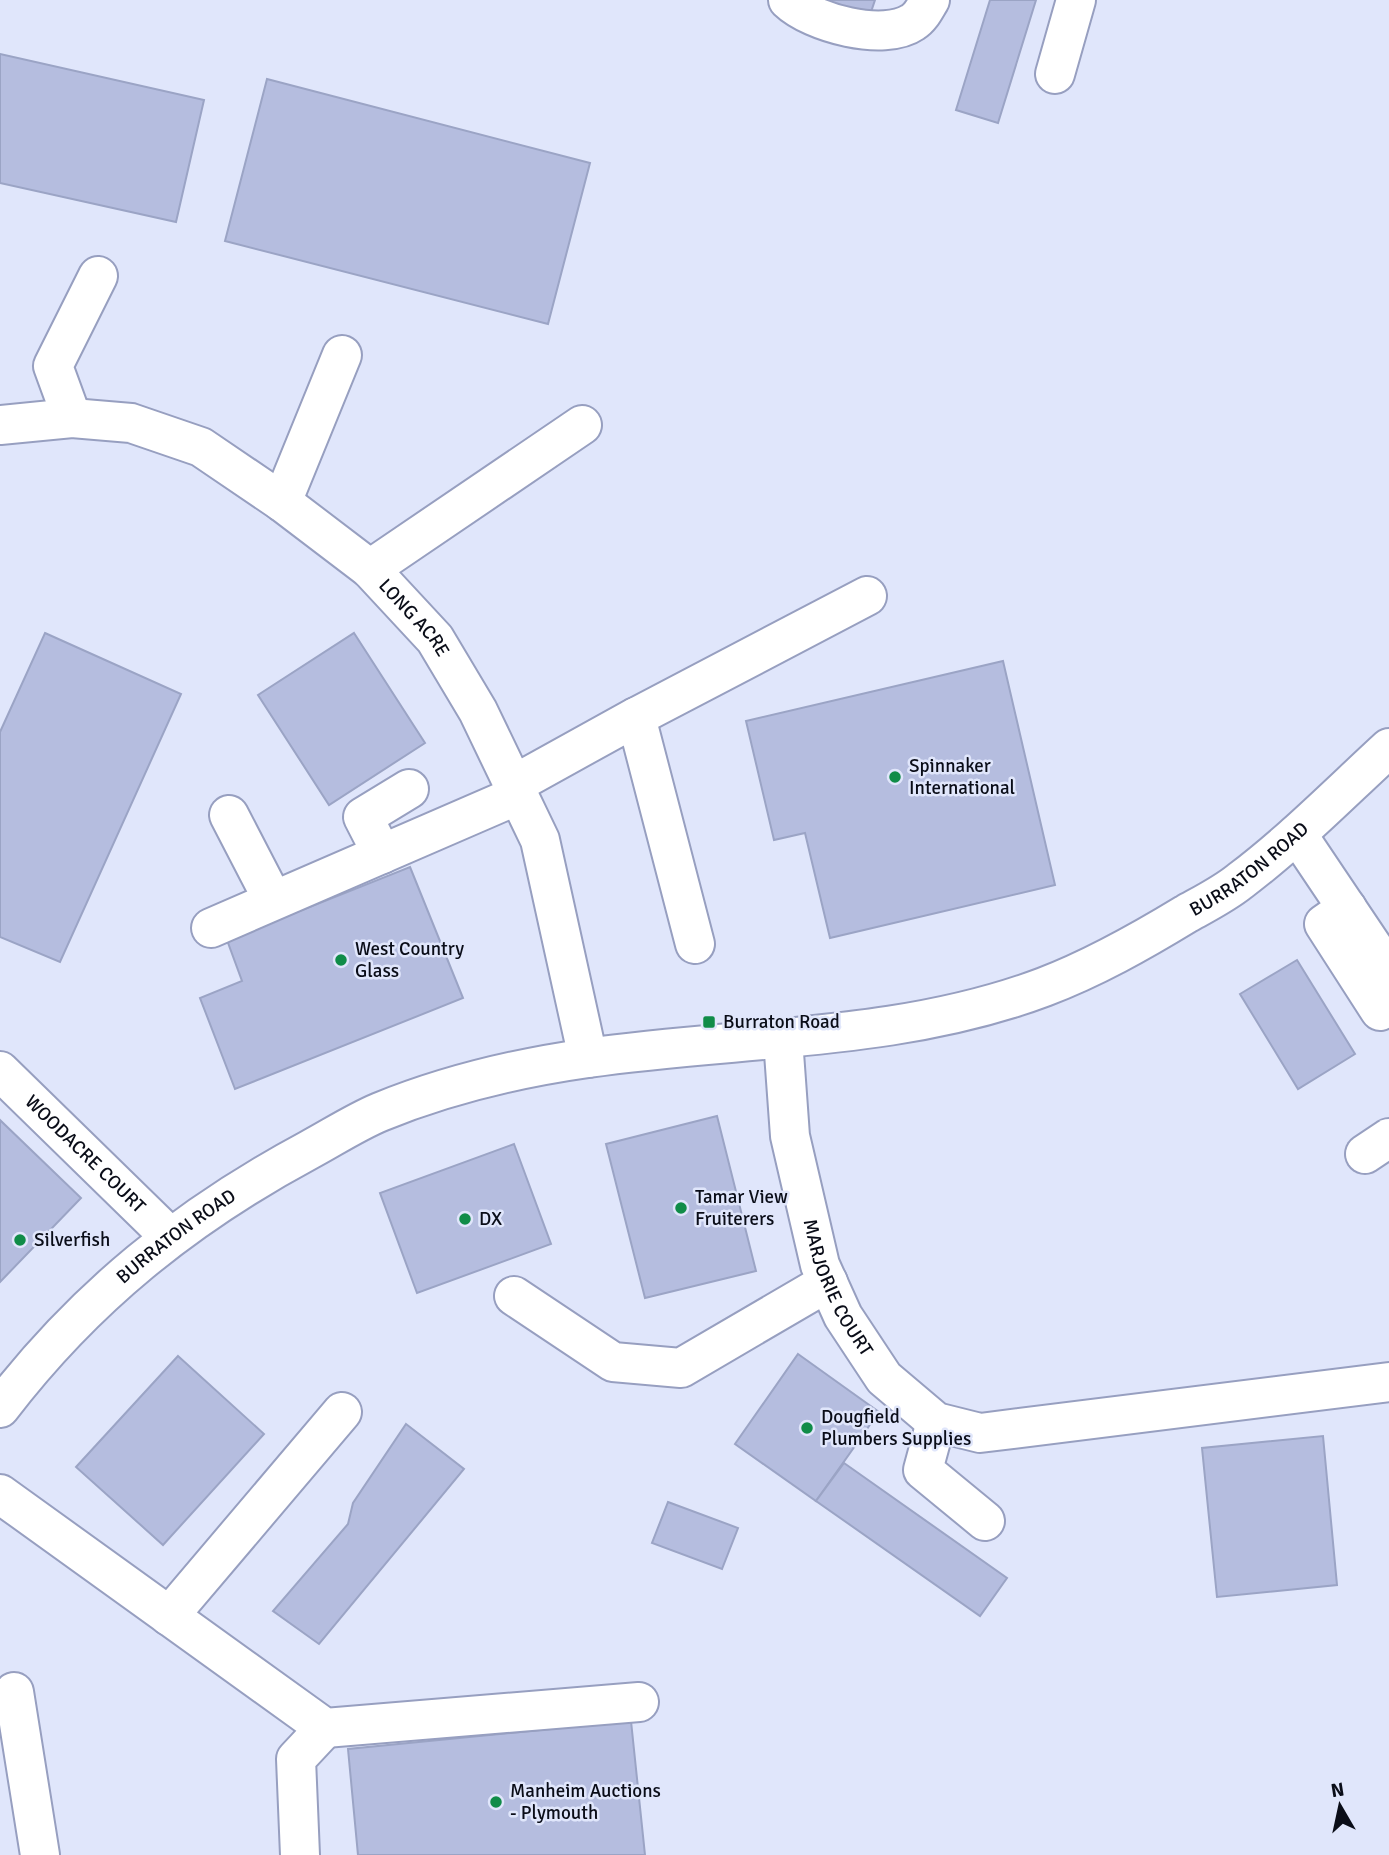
<svg xmlns="http://www.w3.org/2000/svg" width="1389" height="1855" font-family="Signika,sans-serif">
	<style>
		.building { fill: #b5bddf; stroke: #9ba4c5; stroke-width: 2 }
		.lines { fill: none; stroke-linecap: round; stroke-linejoin: round }
		.minor-casing { stroke: #979fc0; stroke-width: 42 }
		.minor { stroke: #fff; stroke-width: 38 }
		.poi-dot { fill: #108c48; stroke: #e0e6fb; stroke-width: 2.5 }
		.labels { text-anchor: middle; dominant-baseline: central; stroke-width: 5; stroke-linejoin: round; paint-order: stroke }
		.street-label { font-size: 19px; fill: #0a0d18; stroke: #e0e6fb }
		.poi-label { font-size: 19px; fill: #0a0d18; stroke: #e0e6fb; text-anchor: start }
	</style>
	<rect width="100%" height="100%" fill="#e0e6fb"/>
	<g class="building">
		<path d="M820,0H875L870,15Z"/>
		<path d="M990,0H1036L998,123L956,110Z"/>
		<path d="M0,54L204,100L176,222L0,183Z"/>
		<path d="M267,79L590,163L548,324L225,241Z"/>
		<path d="M45,633L181,694L60,962L0,937V732Z"/>
		<path d="M354,633L425,743L329,805L258,695Z"/>
		<path d="M1003,661L1055,885L830,938L805,833L774,840L746,721Z"/>
		<path d="M410,867L463,998L235,1089L200,998L242,981L227,940Z"/>
		<path d="M1297,960L1355,1054L1298,1089L1240,994Z"/>
		<path d="M717,1116L756,1271L645,1298L606,1144Z"/>
		<path d="M0,1120L81,1198L0,1282Z"/>
		<path d="M514,1144L551,1244L417,1293L380,1193Z"/>
		<path d="M798,1354L879,1412L816,1501L735,1444Z"/>
		<path d="M178,1356L264,1434L163,1545L76,1467Z"/>
		<path d="M406,1424L464,1469L319,1644L273,1611L348,1524L353,1503Z"/>
		<path d="M1323,1436L1337,1585L1217,1597L1202,1448Z"/>
		<path d="M844,1463L1007,1578L980,1616L816,1501Z"/>
		<path d="M668,1502L738,1528L722,1569L652,1543Z"/>
		<path d="M631,1721L645,1855H358L348,1749Z"/>
	</g>
	<g class="lines">
		<g class="minor-casing">
			<g id="minor">
				<path d="M788,0C812,23 884,42 913,22C921,17 925,8 930,0"/>
				<path d="M1055,74L1076,0"/>
				<path d="M72,418L53,366L98,276"/>
				<path id="s1" d="M0,425L72,418L131,423L201,447L282,502L370,569L435,639L478,711L540,840L588,1058"/>
				<path d="M282,502L342,355"/>
				<path d="M370,569L582,425"/>
				<path d="M636,717L867,596"/>
				<path d="M513,785L636,717L695,944"/>
				<path d="M229,815L273,900"/>
				<path d="M1297,834L1389,971"/>
				<path d="M382,854L363,817L409,789"/>
				<path d="M1347,908L1324,924L1380,1011"/>
				<path d="M211,928L518,795"/>
				<path id="s2" d="M783,1039L790,1136L820,1265L843,1316L884,1378L936,1422L980,1433L1389,1382"/>
				<path id="s3" d="M0,1071L169,1236"/>
				<path d="M1365,1154L1389,1138"/>
				<path d="M514,1296L613,1362L681,1368L828,1282"/>
				<path id="s4" d="M0,1408C85,1297 186,1216 309,1150C333,1137 356,1122 380,1112C446,1085 518,1068 588,1058C740,1036 898,1042 1044,987C1094,968 1140,942 1186,914C1204,904 1224,894 1240,881C1293,841 1340,793 1389,748"/>
				<path d="M936,1422L923,1470L985,1521"/>
				<path d="M0,1494L325,1728L639,1702"/>
				<path d="M169,1616L342,1412"/>
				<path d="M14,1692L40,1855"/>
				<path d="M300,1855L296,1759L325,1728"/>
			</g>
		</g>
		<use href="#minor" class="minor"/>
	</g>
	<g class="poi-dot">
		<circle cx="895" cy="777" r="7"/>
		<circle cx="341" cy="960" r="7"/>
		<rect x="702" y="1015" width="14" height="14" rx="3.5"/>
		<circle cx="681" cy="1208" r="7"/>
		<circle cx="465" cy="1219" r="7"/>
		<circle cx="20" cy="1240" r="7"/>
		<circle cx="807" cy="1428" r="7"/>
		<circle cx="496" cy="1802" r="7"/>
	</g>
	<g class="labels">
		<g class="street-label">
			<text stroke="none"><textPath href="#s1" startOffset="480">LONG ACRE</textPath></text>
			<text stroke="none"><textPath href="#s4" startOffset="1402">BURRATON ROAD</textPath></text>
			<text stroke="none"><textPath href="#s3" startOffset="119">WOODACRE COURT</textPath></text>
			<text stroke="none"><textPath href="#s4" startOffset="247">BURRATON ROAD</textPath></text>
			<text stroke="none"><textPath href="#s2" startOffset="257">MARJORIE COURT</textPath></text>
		</g>
		<g class="poi-label">
			<text x="909" y="766">Spinnaker<tspan x="909" dy="22">International</tspan></text>
			<text x="355" y="949">West Country<tspan x="355" dy="22">Glass</tspan></text>
			<text x="723" y="1022">Burraton Road</text>
			<text x="695" y="1197">Tamar View<tspan x="695" dy="22">Fruiterers</tspan></text>
			<text x="479" y="1219">DX</text>
			<text x="34" y="1240">Silverfish</text>
			<text x="821" y="1417">Dougfield<tspan x="821" dy="22">Plumbers Supplies</tspan></text>
			<text x="510" y="1791">Manheim Auctions<tspan x="510" dy="22">- Plymouth</tspan></text>
		</g>
	</g>
	<g transform="translate(1340 1806) rotate(351)" stroke="#e0e6fb" stroke-width="5" paint-order="stroke">
	<path d="M0-5L12 26L0 18L-12 26Z" fill="#0a0d18"/>
	<text y="-10" font-size="19" font-weight="bold" text-anchor="middle" fill="#0a0d18">N</text>
	</g>
</svg>
